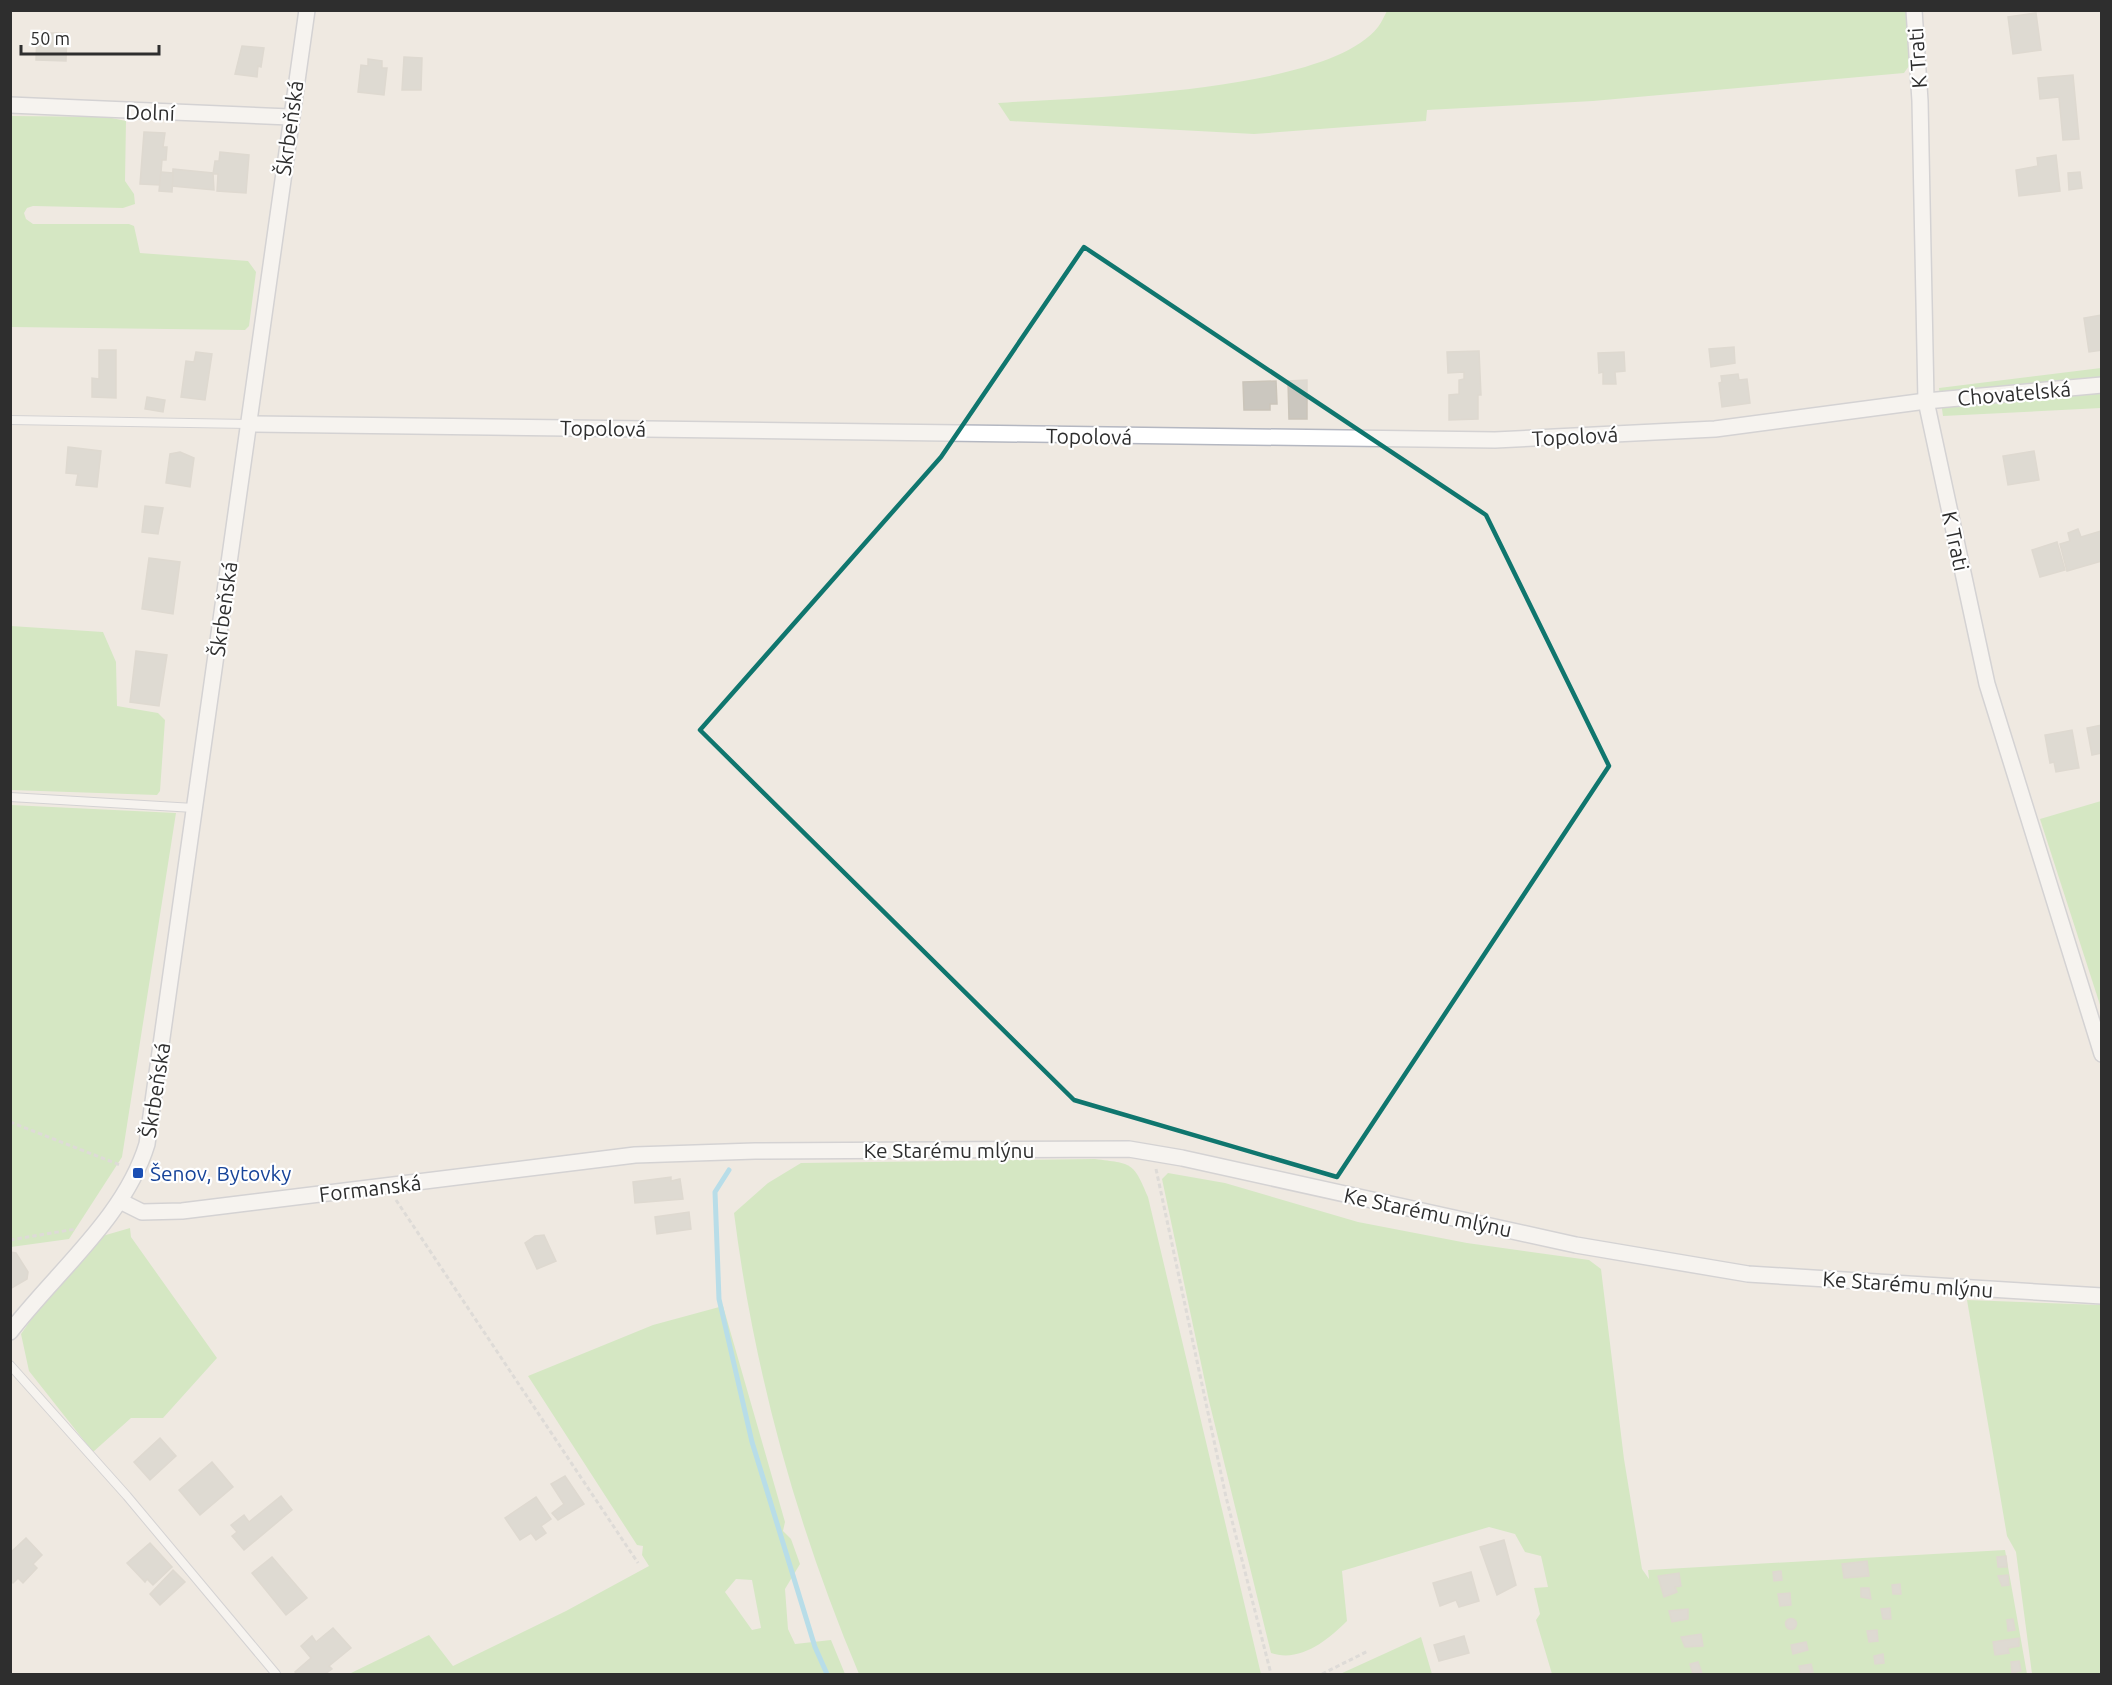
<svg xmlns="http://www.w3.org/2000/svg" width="2112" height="1685" font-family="Ubuntu,sans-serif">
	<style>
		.green { fill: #b6e59e; fill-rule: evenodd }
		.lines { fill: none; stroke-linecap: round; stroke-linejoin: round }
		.stream { stroke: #75cff0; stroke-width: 5 }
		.building { fill: #cbc7bf; stroke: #cbc5ba; stroke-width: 1.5 }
		.service-casing { stroke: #b4b7c1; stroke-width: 10 }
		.minor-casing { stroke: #b4b7c1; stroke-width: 18 }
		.path { stroke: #c9c9c9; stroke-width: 3; stroke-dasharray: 4.5 3; stroke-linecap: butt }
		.service { stroke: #fff; stroke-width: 8 }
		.minor { stroke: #fff; stroke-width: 15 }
		.marked { fill: none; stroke: #0f766e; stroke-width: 4.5; stroke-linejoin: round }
		.transit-dot { fill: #1a4fb4; stroke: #fff; stroke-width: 2 }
		.labels { text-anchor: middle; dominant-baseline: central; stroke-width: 4.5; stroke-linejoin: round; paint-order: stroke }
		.street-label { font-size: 21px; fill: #2e2e2e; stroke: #fff }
		.transit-label { font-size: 21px; fill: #164399; stroke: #fff; text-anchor: start }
	</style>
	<rect width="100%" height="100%" fill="#efe9e1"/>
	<g class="green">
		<path d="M1387,11H1907L1911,63L1904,73L1593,101L1427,110L1426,121L1254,134L1010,121L998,103C1082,97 1326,93 1378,27C1382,22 1384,16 1387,11Z"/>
		<path d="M11,116L107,117L126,121L125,181L134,194L135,204L123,208L33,206L27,208L24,213L26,219L33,224H129L134,226L140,253L248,261L256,272L249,326L245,330L11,327Z"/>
		<path d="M2101,368V408L1943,416L1939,388Z"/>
		<path d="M11,626L103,632L116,662L117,706L158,713L165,720L160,791L157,795L11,790Z"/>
		<path d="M2101,801H2102L2101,1008L2040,819Z"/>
		<path d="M11,805L176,813L122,1157L69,1239L11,1247Z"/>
		<path d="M1095,1159C1132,1164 1133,1161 1148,1197L1261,1674H859C797,1527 754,1372 734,1213L768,1183L801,1163Z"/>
		<path d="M1168,1173L1225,1183L1358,1222L1467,1243L1589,1260L1601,1269L1624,1459L1642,1569L1649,1579L1648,1570L2005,1550L2027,1674H1552L1536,1620L1540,1614L1534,1588L1548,1587L1541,1556L1525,1552L1515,1534L1489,1527L1342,1571L1347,1621C1328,1640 1300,1663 1271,1653L1209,1401L1162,1179Z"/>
		<path d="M130,1228L131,1237L217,1358L163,1418H131L93,1452L29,1371L21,1334L51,1291L99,1237Z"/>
		<path d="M1967,1300L2101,1305V1674H2032L2016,1552L2007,1536Z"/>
		<path d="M723,1306L785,1522L783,1531L791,1539L800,1564L785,1589L788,1629L795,1644L831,1640L845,1674H349L429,1635L453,1666L566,1611L649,1566L642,1555L643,1546L637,1545L528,1376L653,1325ZM736,1579L752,1580L761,1628L752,1630L725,1592Z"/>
		<path d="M1421,1637L1432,1674H1340Z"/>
	</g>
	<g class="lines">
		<path class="stream" d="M729,1170L715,1192L719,1299L752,1442L815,1647L827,1674"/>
	</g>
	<g class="building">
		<path d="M2036,13L2041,50L2013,54L2008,17Z"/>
		<path d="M37,33H67L66,61L36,60Z"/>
		<path d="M242,46L264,48L261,67L258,66L257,77L235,74Z"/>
		<path d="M404,57L422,58L421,90H402Z"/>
		<path d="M368,59L382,61V68H387L384,95L358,92L361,65L368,66Z"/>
		<path d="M2073,75L2079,139L2063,140L2059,97L2040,99L2038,78Z"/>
		<path d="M144,132L165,133L163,147H167L166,160H162L160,185L140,184Z"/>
		<path d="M220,152L249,155L246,193L217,191L218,174H213L215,161H219Z"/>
		<path d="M2056,155L2060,191L2019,196L2016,170L2038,166L2037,158Z"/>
		<path d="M173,169L213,173L214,190L172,186Z"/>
		<path d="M161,172L173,173L172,192L159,191Z"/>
		<path d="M2080,172L2082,188L2069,190L2068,173Z"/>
		<path d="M2102,315V350L2089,352L2084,318Z"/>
		<path d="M1734,347L1735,363L1711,367L1709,349Z"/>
		<path d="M99,350H116V398L92,397V378L99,379Z"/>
		<path d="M1479,351L1481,395H1478V419L1449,420V395L1459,394V380L1464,379V372L1448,373L1447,352Z"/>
		<path d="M196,352L212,354L205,400L181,397L186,361L194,362Z"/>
		<path d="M1624,352L1625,371L1615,372L1616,384H1603V372L1599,373L1598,353Z"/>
		<path d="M1738,374L1739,380L1747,379L1750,403L1722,407L1719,383L1722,382L1721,376Z"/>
		<path d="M1307,380V419H1289L1288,381Z"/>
		<path d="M1276,381L1277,404H1270V410H1244L1243,382Z"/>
		<path d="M147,397L165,400L163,412L145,409Z"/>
		<path d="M68,447L101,451L97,487L76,485L78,474L66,473Z"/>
		<path d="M2034,451L2039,480L2008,485L2003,456Z"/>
		<path d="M180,452L194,458L190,487L166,483L170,454Z"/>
		<path d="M145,506L163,508L158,534L142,532Z"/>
		<path d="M2078,529L2081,537L2101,531L2102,561L2067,571L2060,544L2070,541L2068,533Z"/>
		<path d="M2057,542L2065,570L2040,577L2032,550Z"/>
		<path d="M149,558L180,562L173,614L142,609Z"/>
		<path d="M136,651L167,655L159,706L130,702Z"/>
		<path d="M2102,725V753L2092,755L2087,728Z"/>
		<path d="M2072,730L2079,768L2056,772L2054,762L2050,763L2045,735Z"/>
		<path d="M671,1177V1181L680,1179L683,1199L635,1203L633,1182Z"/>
		<path d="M689,1212L691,1229L657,1234L655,1217Z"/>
		<path d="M544,1235L556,1261L537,1269L525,1243L535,1236Z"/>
		<path d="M10,1252L16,1253L28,1272L27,1279L10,1289Z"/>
		<path d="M160,1438L176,1456L150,1480L134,1462Z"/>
		<path d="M212,1462L233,1487L200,1515L179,1490Z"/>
		<path d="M565,1476L584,1504L558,1520L552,1513L564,1504L551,1484Z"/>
		<path d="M281,1496L292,1510L244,1550L232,1536L237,1532L231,1525L244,1515L249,1522Z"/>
		<path d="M536,1497L551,1519L541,1526L546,1533L536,1540L531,1533L520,1540L505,1518Z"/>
		<path d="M26,1538L42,1555L33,1564L37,1568L23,1583L18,1578L13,1583L10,1580V1553Z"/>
		<path d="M1504,1540L1516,1585L1497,1595L1480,1547Z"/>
		<path d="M150,1543L172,1567L153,1585L147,1579L145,1582L127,1563Z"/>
		<path d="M2006,1556L2007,1567H1998L1997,1557Z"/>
		<path d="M272,1557L307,1598L286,1615L252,1573Z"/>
		<path d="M1867,1561L1869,1576L1844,1578L1842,1564Z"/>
		<path d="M173,1570L185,1582L160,1605L150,1594Z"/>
		<path d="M1781,1571L1782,1580L1774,1581L1773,1572Z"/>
		<path d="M1471,1572L1479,1601L1459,1607L1456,1600L1440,1606L1433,1583Z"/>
		<path d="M1679,1573L1681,1586L1675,1587L1677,1592L1664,1597L1658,1576Z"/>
		<path d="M2008,1575L2009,1585L2002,1586L1998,1576Z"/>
		<path d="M1900,1584L1901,1594H1893L1892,1585Z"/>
		<path d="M1861,1588H1869L1871,1599L1861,1597Z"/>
		<path d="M1790,1593L1791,1605L1780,1606L1778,1594Z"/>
		<path d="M1890,1608L1891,1619H1883L1881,1609Z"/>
		<path d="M1688,1609V1619L1672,1622L1669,1611Z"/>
		<circle cx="1791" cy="1624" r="5.5"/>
		<path d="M2013,1619L2015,1630L2008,1631L2007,1620Z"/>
		<path d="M333,1628L351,1648L329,1666L332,1669L325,1674H298L295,1672L311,1658L301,1646L312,1636L316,1642Z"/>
		<path d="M1877,1630L1878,1641L1869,1642L1867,1631Z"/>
		<path d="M1701,1634L1703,1646L1685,1647L1681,1637Z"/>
		<path d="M1464,1636L1469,1653L1439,1661L1434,1645Z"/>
		<path d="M2019,1638V1646L2008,1648L2009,1653L1995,1655L1993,1642Z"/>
		<path d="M1806,1642L1808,1650L1793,1654L1791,1645Z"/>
		<path d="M1883,1654L1884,1663L1875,1664L1874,1656Z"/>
		<path d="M2019,1661L2021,1671L2012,1673L2011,1662Z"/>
		<path d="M1698,1662L1702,1673L1693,1674L1690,1664Z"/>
		<path d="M1811,1664L1813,1672L1801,1674L1799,1666Z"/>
	</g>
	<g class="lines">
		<g class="service-casing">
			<g id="service">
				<path d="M10,420L249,424"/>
				<path d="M10,797L194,808"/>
				<path d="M10,1365L127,1496L276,1674"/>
			</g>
		</g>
		<g class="minor-casing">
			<g id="minor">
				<path d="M1914,10L1920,101L1926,401L1987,684L2102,1054"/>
				<path d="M10,105L290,117"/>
				<path d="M249,424L1495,440L1715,429L1926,401L2102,385"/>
				<path d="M120,1201L142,1212L182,1211L635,1155L755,1151L1129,1149L1182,1158L1576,1245L1748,1274L2102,1296"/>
				<path d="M10,1332C56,1272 125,1217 147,1144L307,10"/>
			</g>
		</g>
		<g class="path">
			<path d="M10,1122L120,1165"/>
			<path d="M1156,1169L1226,1497L1271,1674"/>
			<path d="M396,1200L638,1563"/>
			<path d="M10,1240L76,1229"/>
			<path d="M1322,1674L1368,1651"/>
		</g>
		<use href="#service" class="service"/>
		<use href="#minor" class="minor"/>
	</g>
	<path d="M0 0H2112V1685H0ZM1084,247L1486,515L1609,766L1337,1177L1074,1100L700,730L941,457Z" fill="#efe9e1" fill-opacity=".55" fill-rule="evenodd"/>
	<path class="marked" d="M1084,247L1486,515L1609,766L1337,1177L1074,1100L700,730L941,457Z"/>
	<rect class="transit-dot" x="132" y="1167" width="12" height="12" rx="3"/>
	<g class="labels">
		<g class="street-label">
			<text transform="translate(1917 58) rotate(-94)">K Trati</text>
			<text transform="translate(150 112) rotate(2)">Dolní</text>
			<text transform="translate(289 128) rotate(-82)">Škrbeňská</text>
			<text transform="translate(2014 393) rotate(-5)">Chovatelská</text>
			<text transform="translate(603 428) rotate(1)">Topolová</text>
			<text transform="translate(1089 436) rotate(1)">Topolová</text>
			<text transform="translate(1575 436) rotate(-3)">Topolová</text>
			<text transform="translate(1956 541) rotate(78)">K Trati</text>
			<text transform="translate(223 609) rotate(-82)">Škrbeňská</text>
			<text transform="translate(155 1090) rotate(-81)">Škrbeňská</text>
			<text x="949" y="1150">Ke Starému mlýnu</text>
			<text transform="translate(370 1188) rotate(-7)">Formanská</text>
			<text transform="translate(1428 1212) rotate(12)">Ke Starému mlýnu</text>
			<text transform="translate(1908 1284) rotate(4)">Ke Starému mlýnu</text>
		</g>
		<g class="transit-label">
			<text x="150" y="1173">Šenov, Bytovky</text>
		</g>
	</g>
	<rect width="2112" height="1685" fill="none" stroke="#2e2e2e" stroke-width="24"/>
	<path d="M21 45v9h138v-9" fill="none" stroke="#2e2e2e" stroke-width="3"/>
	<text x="30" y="45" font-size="18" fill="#2e2e2e" stroke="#ffffff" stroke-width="4.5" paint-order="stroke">50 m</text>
</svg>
